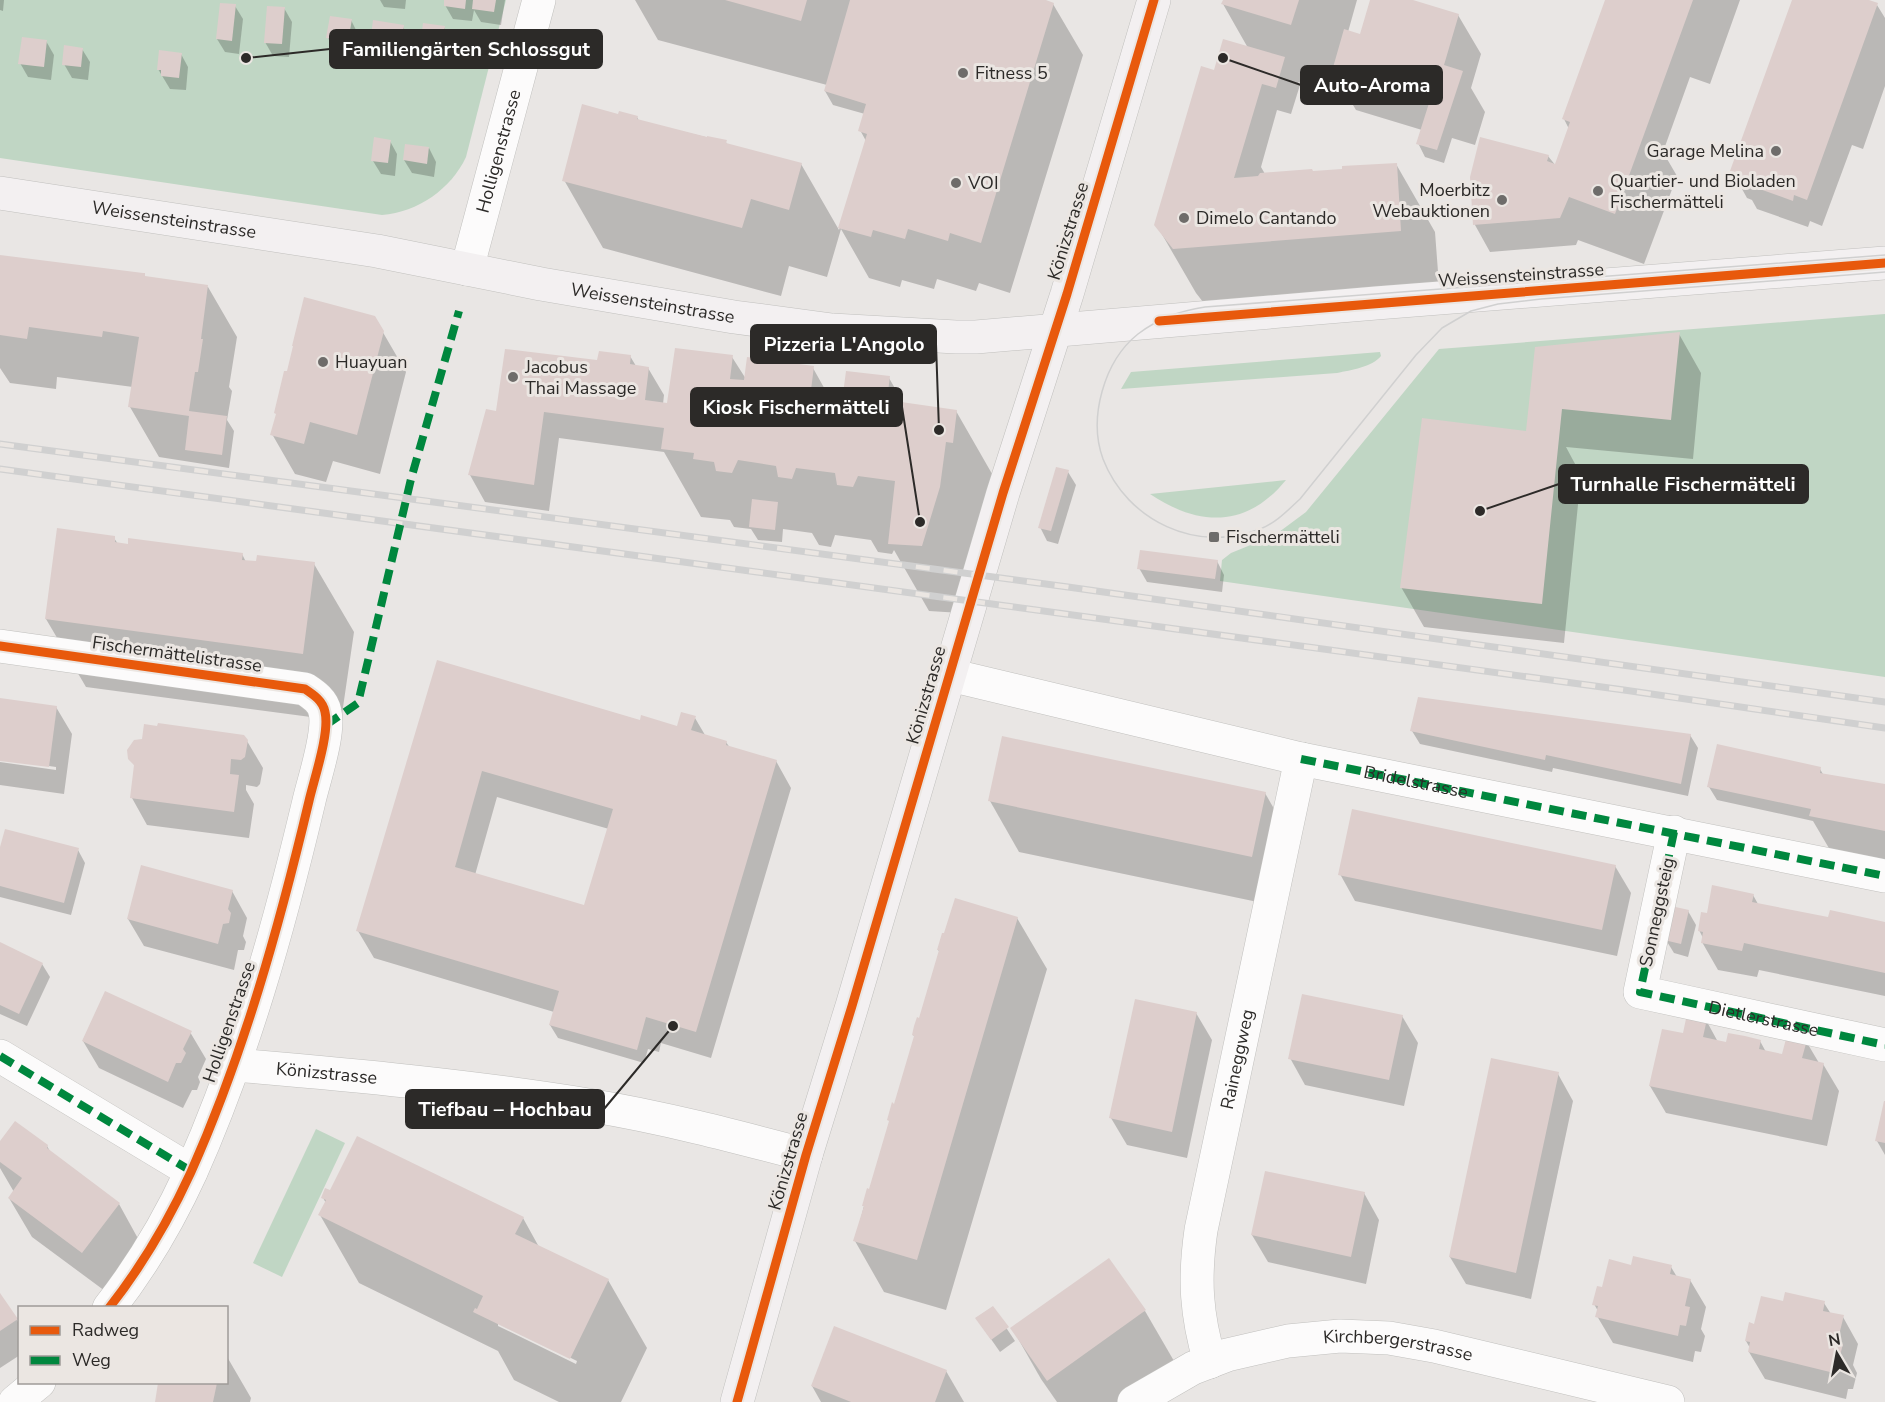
<svg xmlns="http://www.w3.org/2000/svg" width="1885" height="1402" font-family="'Nunito Sans',sans-serif">
	<style>
		.green { fill: #c0d6c4 }
		.shadow { fill: #0003; fill-rule: evenodd }
		.building { fill: #ddcecc; fill-rule: evenodd }
		.lines { fill: none; stroke-linecap: round; stroke-linejoin: round }
		.minor-casing { stroke: #c1c0be; stroke-width: 34 }
		.secondary-casing { stroke: #c1c0be; stroke-width: 34 }
		.minor { stroke: #fcfbfb; stroke-width: 33 }
		.secondary { stroke: #f3f0f1; stroke-width: 33 }
		.tram { stroke: #d0d0d0; stroke-width: 1.5 }
		.rail-casing { stroke: #d0d0d0; stroke-width: 7 }
		.rail { stroke: #ebe6e2; stroke-width: 4.5; stroke-dasharray: 14; stroke-linecap: butt }
		.quiet { stroke: #00873e; stroke-width: 8; stroke-dasharray: 15 8; stroke-linecap: butt }
		.cycleway-casing { stroke: #ebe6e2; stroke-width: 13 }
		.cycleway { stroke: #e8590c; stroke-width: 9 }
		.poi-dot { fill: #6e6c6a; stroke: #ebe6e2; stroke-width: 2 }
		.labels { text-anchor: middle; dominant-baseline: central; stroke-width: 6; stroke-linejoin: round; paint-order: stroke }
		.poi-label { font-size: 18px; fill: #2c2a28; stroke: #ebe6e2; text-anchor: start }
		.street-label { font-size: 18px; fill: #2c2a28; stroke: #ebe6e2 }
		.leader { fill: none; stroke: #2c2a28; stroke-width: 2 }
		.callout-dot { fill: #2c2a28; stroke: #ebe6e2; stroke-width: 2 }
		.callout { fill: #2c2a28; stroke: #2c2a28; stroke-width: 2 }
		.callout-label { font-size: 20px; text-anchor: middle; font-weight: bold; fill: #fff }
	</style>
	<rect width="100%" height="100%" fill="#e9e6e4"/>
	<g class="green">
		<path d="M0,0H506L466,157C451,189 418,212 382,215L0,158Z"/>
		<path d="M1885,314V677L1220,581L1222,560L1231,553L1275,535L1306,512L1439,349Z"/>
		<path d="M1380,352L1381,356C1372,367 1351,370 1337,373L1121,389L1131,372Z"/>
		<path d="M1286,480C1247,528 1199,527 1150,494Z"/>
		<path d="M316,1129L345,1143L282,1277L253,1263Z"/>
	</g>
	<g class="shadow">
		<path d="M0,0H4L3,11L0,10Z"/>
		<path d="M380,0H406L405,9L384,7Z"/>
		<path d="M446,0H505L501,25L481,22L474,10L472,21L453,19L445,5Z"/>
		<path d="M635,0H1041L1053,4L1083,55L1010,293L979,283L976,291L937,279L934,289L902,280L900,287L869,278L841,229L827,277L789,266L781,296L603,248L564,180L619,115L637,117L639,121L726,142L727,145L801,164L839,230L866,141L860,130L865,114L833,105L825,91L827,85L658,40Z"/>
		<path d="M1224,0H1357L1348,32L1361,36L1372,0H1407L1458,15L1481,54L1471,88L1485,112L1475,145L1452,138L1444,163L1425,157L1418,143L1422,130L1356,110L1335,75L1330,92L1298,82L1300,85L1291,114L1277,110L1261,167L1265,174L1313,173L1396,164L1435,232L1440,298L1214,316L1196,293L1156,224L1215,72L1248,48L1223,4Z"/>
		<path d="M1607,0H1740L1710,84L1690,77L1663,152L1677,176L1644,264L1578,240L1576,245L1490,252L1475,225L1471,177L1548,156L1556,166L1569,129L1564,119Z"/>
		<path d="M1794,0H1864L1877,5L1885,18V86L1863,149L1852,145L1822,226L1810,221L1808,227L1757,209L1752,200L1747,198L1732,171Z"/>
		<path d="M235,6L243,19L239,54L225,52L217,39Z"/>
		<path d="M284,8L292,22L289,57L273,56L265,42Z"/>
		<path d="M351,20L358,34L355,54L335,51L328,38Z"/>
		<path d="M403,27L411,40L408,61L379,57L371,44Z"/>
		<path d="M444,27L451,40L448,69L428,67L421,53Z"/>
		<path d="M46,41L54,55L51,80L28,77L20,63Z"/>
		<path d="M82,49L90,62L88,80L72,78L64,64Z"/>
		<path d="M181,54L188,67L186,90L170,89L158,69Z"/>
		<path d="M390,141L397,154L395,176L381,174L373,161Z"/>
		<path d="M429,148L436,162L434,177L412,173L404,160Z"/>
		<path d="M0,256L144,275L146,278L208,287L237,337L229,387L232,391L227,420L234,431L229,468L159,457L130,407L133,387L57,377L56,389L10,383L0,368Z"/>
		<path d="M374,317L406,372L380,474L333,461L326,482L295,474L272,434Z"/>
		<path d="M1679,334L1701,373L1693,459L1566,447L1581,475L1564,643L1424,627L1401,587L1527,432L1536,349Z"/>
		<path d="M630,356L636,366L648,368L664,395L663,404L666,405L732,357L746,379L813,368L827,393L845,395L889,378L904,404L956,411L995,479L961,613L929,611L894,550L892,554L878,552L871,540L835,535L831,547L819,545L812,533L783,529L782,542L758,540L751,529L734,527L730,520L701,517L664,452L559,438L549,511L485,502L470,475L498,413L598,362Z"/>
		<path d="M1068,472L1076,485L1058,544L1047,541L1040,527Z"/>
		<path d="M114,538L118,544L242,554L246,562L314,564L354,632L341,721L86,687L46,619Z"/>
		<path d="M1217,561L1224,575L1222,592L1147,582L1139,568Z"/>
		<path d="M438,662L641,721L678,727L695,718L705,735L726,742L730,748L776,761L791,788L711,1058L661,1043L659,1052L648,1049L644,1063L558,1038L550,1025L554,1012L374,958L358,931ZM497,797L609,829L585,907L475,875Z"/>
		<path d="M0,700L56,707L72,734L64,794L0,785V762L56,770V767L0,759Z"/>
		<path d="M1412,731L1690,735L1698,748L1688,796L1553,768L1552,772L1420,744Z"/>
		<path d="M247,741L263,768L260,784L257,787L246,785V790L254,804L249,838L147,825L132,798L136,768L130,758Z"/>
		<path d="M1820,769L1824,776L1885,785V866L1833,855L1813,821L1717,800L1709,787Z"/>
		<path d="M1265,793L1294,844L1281,907L1019,852L990,801Z"/>
		<path d="M78,850L85,863L71,915L0,897V853Z"/>
		<path d="M1615,866L1631,893L1617,956L1355,901L1340,874Z"/>
		<path d="M232,891L247,918L243,936L246,942L244,950H238L234,970L144,946L128,919Z"/>
		<path d="M1753,895L1758,904L1830,919L1885,924V996L1759,970L1757,977L1718,970L1702,942L1703,938L1699,930L1708,915Z"/>
		<path d="M1688,911L1696,925L1688,957L1674,953L1666,940Z"/>
		<path d="M1017,918L1047,969L946,1310L884,1292L855,1241L868,1190L870,1191L915,1037L913,1035L920,1021L940,952L938,950Z"/>
		<path d="M0,944L42,964L50,977L27,1026L0,1014Z"/>
		<path d="M1196,1013L1212,1040L1187,1158L1127,1145L1111,1118Z"/>
		<path d="M1402,1016L1418,1043L1404,1106L1305,1085L1290,1058Z"/>
		<path d="M1706,1020L1718,1042L1727,1044L1760,1041L1766,1052L1784,1056L1806,1041L1819,1063L1823,1064L1839,1091L1827,1146L1666,1113L1650,1086L1684,1035Z"/>
		<path d="M190,1032L206,1059L198,1077L200,1082L197,1090H192L183,1108L99,1068L83,1041Z"/>
		<path d="M1558,1074L1573,1101L1531,1299L1466,1284L1450,1257Z"/>
		<path d="M1885,1103V1155L1877,1141Z"/>
		<path d="M0,1144L47,1146L51,1153L119,1204L141,1244L105,1291L32,1237L9,1198L14,1192L0,1168Z"/>
		<path d="M1364,1193L1379,1220L1366,1284L1268,1262L1252,1235Z"/>
		<path d="M323,1198L523,1218L539,1247L608,1280L647,1348L621,1402H559L514,1380L498,1351L359,1283L320,1215L326,1203ZM498,1322L577,1361L576,1364L498,1326Z"/>
		<path d="M1671,1267L1677,1277L1690,1280L1706,1307L1701,1329L1705,1336L1701,1352L1695,1351L1693,1362L1613,1343L1597,1316L1598,1311L1594,1304L1603,1289Z"/>
		<path d="M0,1295L20,1325V1355L0,1368Z"/>
		<path d="M1784,1302L1824,1303L1831,1314L1843,1317L1858,1344L1853,1365L1857,1373L1853,1389H1848L1846,1399L1765,1379L1749,1352L1750,1348L1746,1341L1755,1325Z"/>
		<path d="M993,1308L1015,1341L1000,1352L977,1319Z"/>
		<path d="M1145,1311L1174,1361L1117,1402H1057L1041,1379L1012,1328Z"/>
		<path d="M226,1355L251,1398L250,1402H157L160,1382H226Z"/>
		<path d="M946,1371L964,1402H821L812,1386Z"/>
	</g>
	<g class="building">
		<path d="M444,0H466L465,9L444,6Z"/>
		<path d="M473,0H496L494,12L472,9Z"/>
		<path d="M725,0H807L801,21Z"/>
		<path d="M850,0H1046L1054,3L981,243L950,233L948,241L908,229L905,239L873,230L871,237L838,228L867,134L858,131L866,104L824,91Z"/>
		<path d="M1223,0H1299L1291,25L1221,4Z"/>
		<path d="M1370,0H1413L1459,14L1444,65L1463,71L1437,150L1416,144L1430,100L1332,71L1344,29L1360,34Z"/>
		<path d="M1605,0H1693L1615,214L1569,197L1560,218L1473,225L1470,177L1480,137L1549,155L1547,161L1555,164L1570,122L1562,119Z"/>
		<path d="M1792,0H1869L1878,3L1807,200L1794,195L1793,201L1740,182L1742,177L1730,171Z"/>
		<path d="M220,3L236,4L232,41L216,39Z"/>
		<path d="M267,6L285,7L282,44L264,43Z"/>
		<path d="M330,16L352,19L348,42L326,38Z"/>
		<path d="M373,20L404,25L401,49L370,44Z"/>
		<path d="M423,23L445,26L441,56L419,54Z"/>
		<path d="M22,37L47,40L44,67L18,64Z"/>
		<path d="M1223,39L1285,57L1276,88L1262,84L1234,178L1258,176L1260,173L1312,169L1313,171L1342,169V166L1397,163L1401,231L1173,249L1154,225L1201,66L1214,70Z"/>
		<path d="M64,45L83,48L81,67L62,65Z"/>
		<path d="M159,50L182,53L179,78L161,76V70H157Z"/>
		<path d="M582,104L618,114L619,111L638,116L637,119L707,137V136L727,140L726,143L802,163L789,210L751,199L742,228L562,181Z"/>
		<path d="M374,137L391,140L388,163L371,161Z"/>
		<path d="M405,144L429,147L427,164L403,160Z"/>
		<path d="M0,255L143,273H145V276L208,285L201,339H203L198,372H195L189,411L227,416L222,455L185,450L189,416L128,407L139,337L103,331L102,337L29,327L27,339L0,335Z"/>
		<path d="M304,297L375,316L384,331L357,435L310,422L304,444L270,435L276,414L274,413L284,371H287L293,346H292Z"/>
		<path d="M1680,332L1671,420L1562,409L1542,604L1400,588L1422,418L1526,431L1535,347Z"/>
		<path d="M675,348L733,355L730,379L744,380L747,357L814,366L811,390L843,394L846,371L890,376L887,400L957,410L953,443L946,442L940,487L922,546L888,544L895,481L858,476L853,487L837,485L835,473L796,468L792,479L778,477L776,466L738,460L732,473L716,471L714,462L693,459L694,453L661,449L664,428L544,412L534,485L468,475L486,409L496,411L505,349L597,360L599,351L631,355L630,364L649,367L645,400L667,403Z"/>
		<path d="M1056,467L1069,470L1051,531L1038,528Z"/>
		<path d="M752,499L778,502L775,530L749,527Z"/>
		<path d="M57,528L115,536V542L128,544V538L243,553L242,560L256,561L257,555L315,562L303,654L45,619Z"/>
		<path d="M1140,550L1218,560L1215,579L1137,569Z"/>
		<path d="M437,660L640,720L641,715L677,726L681,712L696,716L691,730L727,741L726,745L777,760L696,1032L646,1017L637,1050L549,1025L559,991L356,931ZM482,771L613,809L584,905L455,867Z"/>
		<path d="M1418,697L1691,734L1681,784L1546,755L1545,760L1410,731Z"/>
		<path d="M0,698L57,706L49,767L0,761Z"/>
		<path d="M158,723L244,735L248,740L245,757L241,760L231,759L230,774L239,775L234,812L130,798L134,765L128,759L127,750L134,740L142,739L144,724L157,726Z"/>
		<path d="M1002,736L1266,792L1252,857L988,801Z"/>
		<path d="M1717,744L1821,767L1820,773L1885,784V831L1809,816L1811,809L1707,787Z"/>
		<path d="M1352,809L1616,865L1602,930L1338,875Z"/>
		<path d="M5,829L79,848L64,903L0,886V847Z"/>
		<path d="M141,865L233,890L228,909L231,913L229,923L223,924L218,944L127,919Z"/>
		<path d="M1712,885L1754,894L1752,902L1828,917L1830,910L1885,922V973L1744,943L1742,951L1701,943L1703,932L1698,931L1701,912L1707,913Z"/>
		<path d="M955,898L1018,917L917,1260L853,1241L864,1206H862L867,1188L869,1189L889,1121L887,1120L892,1102L894,1104L914,1036L912,1035L914,1026L917,1017L919,1018L939,950H937L942,933H944Z"/>
		<path d="M1671,906L1689,910L1681,944L1664,940Z"/>
		<path d="M0,942L43,963L19,1014L0,1005Z"/>
		<path d="M105,991L192,1031L183,1049L186,1053L181,1063H176L168,1082L82,1041Z"/>
		<path d="M1302,994L1403,1015L1389,1080L1288,1059Z"/>
		<path d="M1135,999L1197,1012L1172,1132L1109,1118Z"/>
		<path d="M1687,1014L1707,1019L1703,1037L1726,1042L1728,1033L1745,1036L1761,1040L1759,1049L1782,1054L1787,1035L1807,1040L1802,1058L1824,1063L1812,1120L1649,1086L1662,1029L1683,1033Z"/>
		<path d="M1491,1058L1559,1072L1516,1273L1449,1257Z"/>
		<path d="M1884,1101H1885V1143L1875,1141Z"/>
		<path d="M15,1121L48,1145L47,1148L120,1203L82,1253L8,1198L22,1178L0,1162V1141Z"/>
		<path d="M357,1136L524,1217L515,1234L609,1279L570,1359L473,1312L475,1308L477,1309L483,1296L318,1215L326,1200L321,1198L325,1188L330,1190Z"/>
		<path d="M1265,1171L1365,1192L1351,1257L1251,1235Z"/>
		<path d="M1633,1256L1672,1265L1670,1274L1691,1279L1685,1306L1690,1307L1686,1326L1680,1325L1678,1336L1595,1317L1598,1306L1592,1305L1597,1286L1602,1287L1609,1259L1631,1265Z"/>
		<path d="M1109,1258L1146,1310L1047,1381L1010,1328Z"/>
		<path d="M1785,1292L1825,1301L1823,1311L1844,1315L1837,1343L1843,1344L1838,1363L1833,1362L1830,1372L1748,1352L1750,1342L1745,1341L1749,1322L1754,1324L1761,1296L1783,1301Z"/>
		<path d="M0,1293L18,1319L0,1331Z"/>
		<path d="M993,1306L1009,1327L991,1340L975,1318Z"/>
		<path d="M834,1326L947,1370L935,1402H851L811,1386Z"/>
		<path d="M158,1383H217L213,1402H155Z"/>
	</g>
	<g class="lines">
		<g class="minor-casing">
			<g id="minor">
				<path id="s1" d="M467,269L539,0"/>
				<path d="M0,646L305,689C314,695 323,701 325,712C330,733 314,779 309,801C279,927 244,1053 191,1172C169,1220 142,1266 109,1308"/>
				<path id="s2" d="M950,675L1301,759L1885,876"/>
				<path d="M1674,832L1640,992L1885,1045"/>
				<path d="M0,1056L191,1171"/>
				<path id="s3" d="M235,1065C353,1075 471,1086 588,1105C662,1117 734,1136 806,1155"/>
				<path id="s4" d="M1210,1362C1196,1314 1194,1279 1201,1230L1301,759"/>
				<path d="M15,1402L39,1382"/>
				<path id="s5" d="M1134,1402L1193,1368L1227,1355L1288,1341L1340,1336L1389,1338L1434,1346L1668,1402"/>
			</g>
		</g>
		<g class="secondary-casing">
			<g id="secondary">
				<path id="s6" d="M0,193L377,251L541,284L734,317L832,330L956,337H976L1376,303L1885,263"/>
				<path d="M737,1402L806,1155L852,1006L1003,493L1067,294L1154,0"/>
			</g>
		</g>
		<use href="#minor" class="minor"/>
		<use href="#secondary" class="secondary"/>
		<path class="tram" d="M1885,255L1205,307C1180,311 1159,318 1138,334C1104,361 1088,418 1103,459C1127,521 1197,554 1260,529C1276,523 1288,510 1300,499L1416,355L1442,328L1471,311L1498,304L1541,299L1885,272"/>
		<g class="rail-casing">
			<g id="rail">
				<path d="M0,444L1068,587L1885,702"/>
				<path d="M0,469L1624,690L1885,728"/>
			</g>
		</g>
		<use href="#rail" class="rail"/>
		<g class="quiet">
			<path d="M326,725L358,703L411,479L459,311"/>
			<path d="M1301,759L1885,876"/>
			<path id="s7" d="M1674,832L1640,992L1885,1045"/>
			<path d="M0,1056L191,1171"/>
		</g>
		<g class="cycleway-casing">
			<g id="cycleway">
				<path d="M1159,321L1885,263"/>
				<path d="M0,646L305,689C314,695 323,701 325,712C330,733 314,779 309,801C279,927 244,1053 191,1172C169,1220 142,1266 109,1308"/>
				<path d="M737,1402L806,1155L852,1006L1003,493L1067,294L1154,0"/>
			</g>
		</g>
		<use href="#cycleway" class="cycleway"/>
	</g>
	<g class="poi-dot">
		<circle cx="963" cy="73" r="6"/>
		<circle cx="1776" cy="151" r="6"/>
		<circle cx="956" cy="183" r="6"/>
		<circle cx="1598" cy="191" r="6"/>
		<circle cx="1502" cy="200" r="6"/>
		<circle cx="1184" cy="218" r="6"/>
		<circle cx="323" cy="362" r="6"/>
		<circle cx="513" cy="377" r="6"/>
		<rect x="1208" y="531" width="12" height="12" rx="3"/>
	</g>
	<g class="labels">
		<g class="poi-label">
			<text x="975" y="73">Fitness 5</text>
			<text x="1764" y="151" text-anchor="end">Garage Melina</text>
			<text x="1610" y="181">Quartier- und Bioladen<tspan x="1610" dy="21">Fischermätteli</tspan></text>
			<text x="968" y="183">VOI</text>
			<text x="1490" y="190" text-anchor="end">Moerbitz<tspan x="1490" dy="21">Webauktionen</tspan></text>
			<text x="1196" y="218">Dimelo Cantando</text>
			<text x="335" y="362">Huayuan</text>
			<text x="525" y="367">Jacobus<tspan x="525" dy="21">Thai Massage</tspan></text>
			<text x="1226" y="537">Fischermätteli</text>
		</g>
		<g class="street-label">
			<text stroke="none"><textPath href="#s1" startOffset="122">Holligenstrasse</textPath></text>
			<text stroke="none"><textPath href="#s6" startOffset="176">Weissensteinstrasse</textPath></text>
			<text transform="translate(1068 231) rotate(-73)">Könizstrasse</text>
			<text transform="translate(1521 275) rotate(-4)">Weissensteinstrasse</text>
			<text stroke="none"><textPath href="#s6" startOffset="662">Weissensteinstrasse</textPath></text>
			<text transform="translate(177 654) rotate(8)">Fischermättelistrasse</text>
			<text transform="translate(926 695) rotate(-74)">Könizstrasse</text>
			<text stroke="none"><textPath href="#s2" startOffset="478">Bridelstrasse</textPath></text>
			<text transform="translate(1657 912) rotate(-78)">Sonneggsteig</text>
			<text stroke="none"><textPath href="#s7" startOffset="290">Dietlerstrasse</textPath></text>
			<text transform="translate(229 1022) rotate(-71)">Holligenstrasse</text>
			<text stroke="none"><textPath href="#s4" startOffset="308">Raineggweg</textPath></text>
			<text stroke="none"><textPath href="#s3" startOffset="92">Könizstrasse</textPath></text>
			<text transform="translate(788 1161) rotate(-74)">Könizstrasse</text>
			<text stroke="none"><textPath href="#s5" startOffset="278">Kirchbergerstrasse</textPath></text>
		</g>
	</g>
	<path class="leader" d="M246 58L330 49M1223 58L1301 85M939 430L936 344M920 522L902 407M1480 511L1559 484M673 1026L604 1109"/>
	<g class="callout-dot">
		<circle cx="246" cy="58" r="6"/>
		<circle cx="1223" cy="58" r="6"/>
		<circle cx="939" cy="430" r="6"/>
		<circle cx="920" cy="522" r="6"/>
		<circle cx="1480" cy="511" r="6"/>
		<circle cx="673" cy="1026" r="6"/>
	</g>
	<g class="callout">
		<rect x="330" y="30" width="272" height="38" rx="6"/>
		<rect x="1301" y="66" width="141" height="38" rx="6"/>
		<rect x="751" y="325" width="185" height="38" rx="6"/>
		<rect x="691" y="388" width="211" height="38" rx="6"/>
		<rect x="1559" y="465" width="249" height="38" rx="6"/>
		<rect x="406" y="1090" width="198" height="38" rx="6"/>
	</g>
	<g class="callout-label">
		<text x="466" y="56">Familiengärten Schlossgut</text>
		<text x="1372" y="92">Auto-Aroma</text>
		<text x="844" y="351">Pizzeria L'Angolo</text>
		<text x="796" y="414">Kiosk Fischermätteli</text>
		<text x="1683" y="491">Turnhalle Fischermätteli</text>
		<text x="505" y="1116">Tiefbau – Hochbau</text>
	</g>
	<rect x="18" y="1306" width="210" height="78" fill="#ebe6e2" stroke="#9f9b98" stroke-width="1.5"/>
	<rect x="30" y="1326" width="30" height="9" fill="#e8590c" stroke="#9f9b98" stroke-width="1.5"/>
	<text x="72" y="1336" font-size="18" fill="#2c2a28">Radweg</text>
	<rect x="30" y="1356" width="30" height="9" fill="#00873e" stroke="#9f9b98" stroke-width="1.5"/>
	<text x="72" y="1366" font-size="18" fill="#2c2a28">Weg</text>
	<g transform="translate(1837 1354) rotate(350)" stroke="#ebe6e2" stroke-width="4.5" paint-order="stroke">
	<path d="M0-4.5L10 22L0 15L-10 22Z" fill="#2c2a28"/>
	<text y="-9" font-size="16" font-weight="bold" text-anchor="middle" fill="#2c2a28">N</text>
	</g>
</svg>
